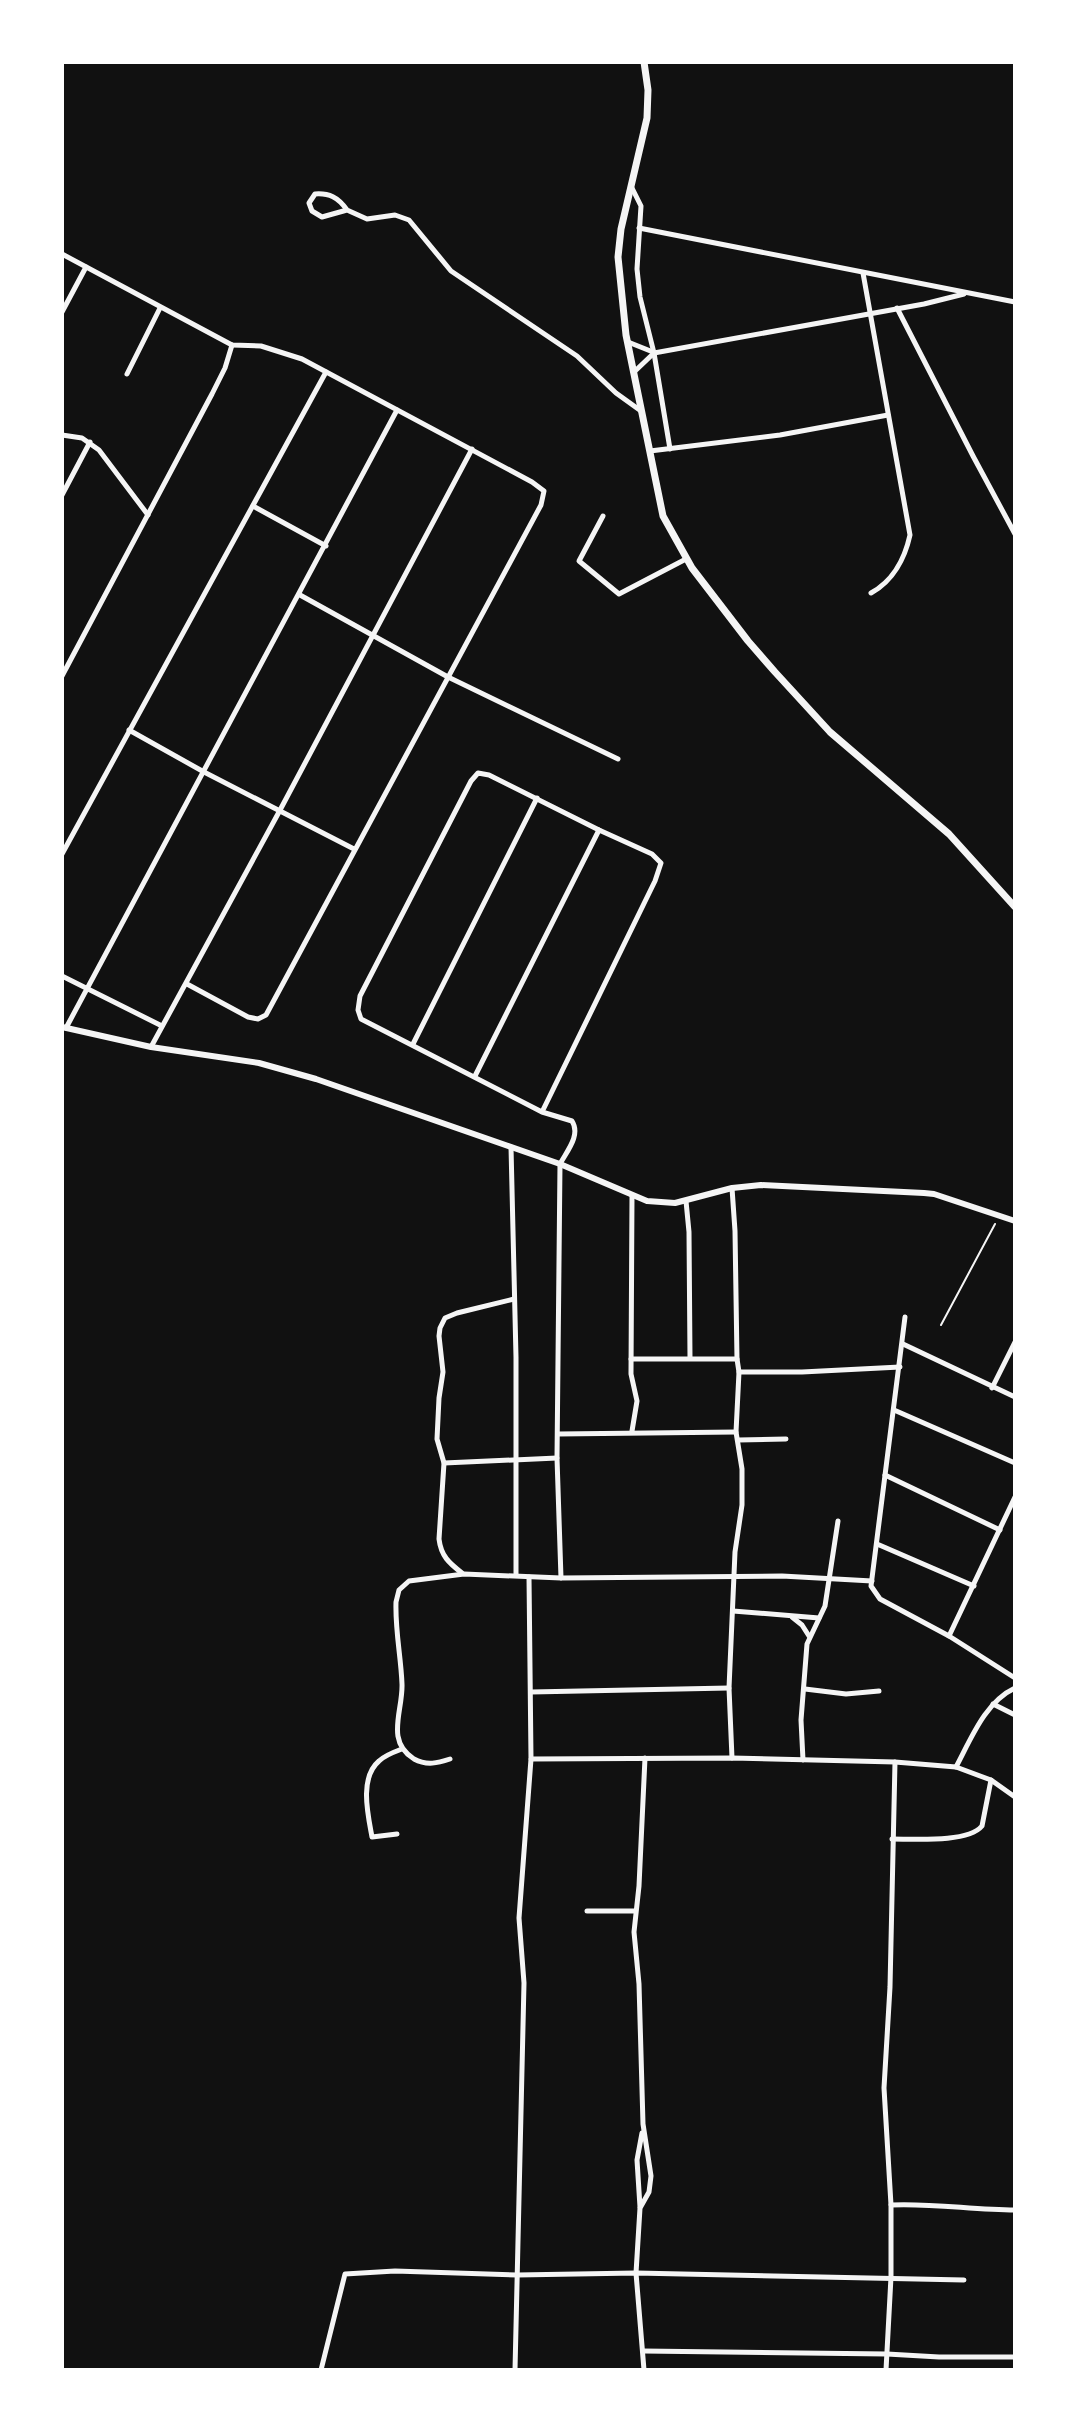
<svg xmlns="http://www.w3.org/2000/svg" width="1077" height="2432" font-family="Rubik,sans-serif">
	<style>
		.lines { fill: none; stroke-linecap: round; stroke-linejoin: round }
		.path { stroke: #f5f5f5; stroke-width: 2 }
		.minor { stroke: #f5f5f5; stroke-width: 5 }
		.tertiary { stroke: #f5f5f5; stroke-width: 6 }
		.primary { stroke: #f5f5f5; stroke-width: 7 }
	</style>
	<rect width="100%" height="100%" fill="#111"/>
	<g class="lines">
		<path class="path" d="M941,1325L995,1224"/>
		<g class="minor">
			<path d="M632,188L641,206L637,269L640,297L654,353L670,449"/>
			<path d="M347,210C338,197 329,193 315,194L309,203L312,211L322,217L347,210L367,219L395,215L409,220L451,271L577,356L616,393L641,411"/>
			<path d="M639,228L1015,302"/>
			<path d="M62,254L232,345L261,346L302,359L532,482L544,491L541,505L266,1015L258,1019L248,1017L187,984"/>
			<path d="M863,273L910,535C905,558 893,581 871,593"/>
			<path d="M897,308L973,456L1015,534"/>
			<path d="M62,312L86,267"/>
			<path d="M628,342L653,352"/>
			<path d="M634,372L654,353L924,304L964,294"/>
			<path d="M127,374L160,308"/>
			<path d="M62,435L82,438L99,450L148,515"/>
			<path d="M650,451L780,435L888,415"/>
			<path d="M62,495L90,442"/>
			<path d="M253,506L326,546"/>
			<path d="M603,516L579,561L619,594L686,559"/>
			<path d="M300,595L448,677L618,759"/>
			<path d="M62,676L212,394L225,368L232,345"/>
			<path d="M129,730L204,772L354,849"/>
			<path d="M62,854L326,372"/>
			<path d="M62,976L162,1026"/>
			<path d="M66,1028L397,410"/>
			<path d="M413,1044L537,798"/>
			<path d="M151,1047L279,812L472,449"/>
			<path d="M475,1076L599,830"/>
			<path d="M542,1112L655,881L661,863L652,854L599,830L489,775L478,773L471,781L360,996L358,1010L361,1019L542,1112L572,1121C581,1135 567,1151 560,1164L557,1458L561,1578"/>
			<path d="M511,1147L516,1357V1575"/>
			<path d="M686,1201L689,1232L690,1357"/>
			<path d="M905,1317L871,1586L880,1599L949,1636L1015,1678"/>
			<path d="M903,1344L1015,1397"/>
			<path d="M631,1359H737"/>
			<path d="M739,1372H802L900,1367"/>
			<path d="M992,1388L1015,1342"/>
			<path d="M894,1410L1015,1463"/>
			<path d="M632,1431L637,1401L631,1374L632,1196"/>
			<path d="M558,1434L736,1432"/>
			<path d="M738,1440L786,1439"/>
			<path d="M444,1463L557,1458"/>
			<path d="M885,1475L1000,1530"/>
			<path d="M877,1544L974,1586"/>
			<path d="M462,1573C449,1563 441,1556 439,1539L444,1463L437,1439L439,1398L443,1372L439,1336L440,1328L445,1318L457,1313L514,1299"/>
			<path d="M733,1611L819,1618"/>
			<path d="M792,1617L802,1625L809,1636"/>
			<path d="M949,1636L1015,1497"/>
			<path d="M805,1689L846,1694L879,1691"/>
			<path d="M531,1692L729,1688"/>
			<path d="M993,1704L1015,1715"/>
			<path d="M732,1758L729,1688L735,1552L742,1505V1469L736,1432L739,1372L737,1359L735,1231L732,1188"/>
			<path d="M450,1759C438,1763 427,1766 414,1759C385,1741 403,1711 402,1684C401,1657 395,1630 396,1602L399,1590L409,1581L464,1574L561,1578L782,1576L872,1581"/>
			<path d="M531,1759L732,1758L895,1762L956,1767L991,1780L1015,1797"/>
			<path d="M803,1760L801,1720L807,1644L825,1606L838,1521"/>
			<path d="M956,1767C971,1739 985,1702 1015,1688"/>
			<path d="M397,1834L372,1837C368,1815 359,1778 379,1761C385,1755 394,1752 402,1749"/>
			<path d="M892,1839C914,1839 968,1843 982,1826L991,1780"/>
			<path d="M587,1911H635"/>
			<path d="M891,2205C933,2203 973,2210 1015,2210"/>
			<path d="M640,2207L637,2160L642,2133"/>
			<path d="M643,2351L887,2354L939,2357H1015"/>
			<path d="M321,2370L345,2274L395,2271L517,2275L636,2273L964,2280"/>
			<path d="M515,2370L524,1983L519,1918L531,1759L529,1577"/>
			<path d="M644,2370L636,2273L640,2208L649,2192L651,2176L643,2124L639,1984L634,1932L639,1886L645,1758"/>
			<path d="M886,2370L891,2277V2205L884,2088L890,1987L895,1762"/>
		</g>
		<path class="tertiary" d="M62,1027L151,1047L259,1063L316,1079L560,1164L647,1201L675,1203L732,1188L761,1185L924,1193L934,1194L1015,1221"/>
		<path class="primary" d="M644,62L648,90L647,118L621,229L618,257L626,335L663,516L692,568L748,641L775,672L830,732L949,834L1015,907"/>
	</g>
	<rect width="1077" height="2432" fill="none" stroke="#ffffff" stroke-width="128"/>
</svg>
